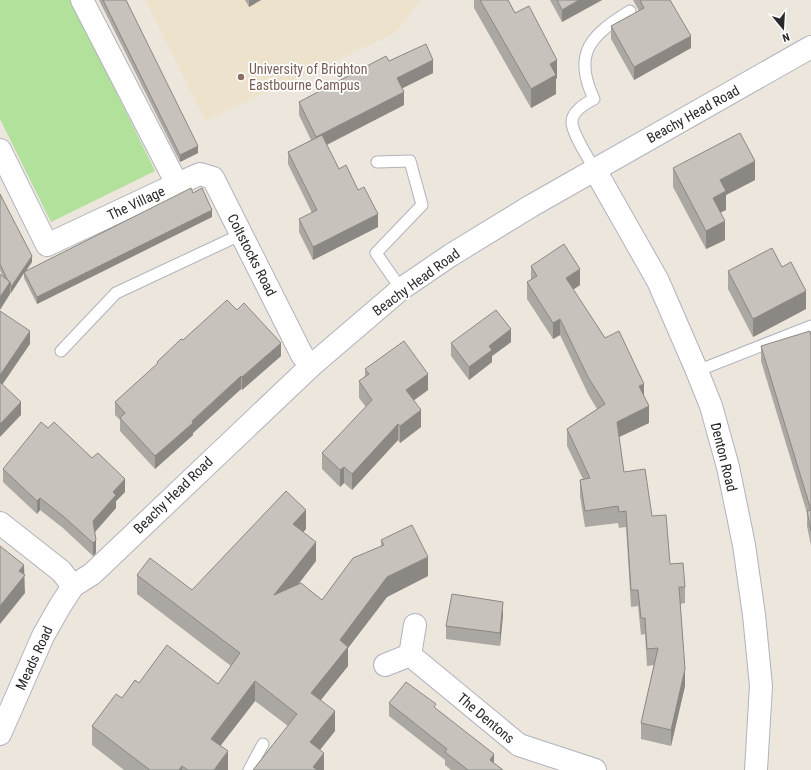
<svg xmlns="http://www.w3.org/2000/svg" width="811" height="770" font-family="'Roboto Condensed',sans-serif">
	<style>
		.education { fill: #ede3cd }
		.garden { fill: #b1e19b }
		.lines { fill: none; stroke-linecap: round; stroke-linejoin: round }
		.lane-casing { stroke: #b0b3bd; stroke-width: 13 }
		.street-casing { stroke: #b0b3bd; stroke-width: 24 }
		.secondary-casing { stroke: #b0b3bd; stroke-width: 24 }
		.lane { stroke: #fff; stroke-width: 11 }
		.street { stroke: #fff; stroke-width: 22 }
		.secondary { stroke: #fff; stroke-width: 22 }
		.wall { fill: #aba7a2 }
		.shaded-wall { fill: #8b8884 }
		.building { fill: #c7c2bc; stroke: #8b8884 }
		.education-dot { fill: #8d6e63; stroke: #fff; stroke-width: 1.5 }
		.labels { text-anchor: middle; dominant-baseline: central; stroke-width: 3.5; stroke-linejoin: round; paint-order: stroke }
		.education-label { font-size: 14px; fill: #785e54; stroke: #fff; text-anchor: start }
		.street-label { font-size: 14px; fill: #2a2a2a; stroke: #fff }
	</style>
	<rect width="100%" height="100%" fill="#ece6dd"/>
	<path class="education" d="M145,0H421L395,33L205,121Z"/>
	<path class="garden" d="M0,0H71L155,171L51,222L0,119Z"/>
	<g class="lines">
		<g class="lane-casing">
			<g id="lane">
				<path d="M377,162L410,161L422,205L376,253L401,289"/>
				<path d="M595,170C589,159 571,132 572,121C573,111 586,103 594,99C572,53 591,35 630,11"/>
				<path d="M61,351L116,293L242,234"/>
				<path d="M697,371L811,326"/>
				<path d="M249,770L263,744"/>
			</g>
		</g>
		<g class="street-casing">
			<g id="street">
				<path d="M0,150L47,245L177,184L82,0"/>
				<path d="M595,170L658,281L697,371L711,406L728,467L744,545L754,615L761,686L756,770"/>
				<path d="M177,184L200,174L213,178L302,355L311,366"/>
				<path d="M0,523L61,571L73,586"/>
				<path d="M410,655L519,745L595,770"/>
				<path d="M385,665L410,655L415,625"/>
			</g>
		</g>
		<g class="secondary-casing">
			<path id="secondary" d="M0,734L43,636L60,606L73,586L92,574L311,366L401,289L451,255L531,206L811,47"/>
		</g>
		<use href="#lane" class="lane"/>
		<use href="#street" class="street"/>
		<use href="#secondary" class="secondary"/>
	</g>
	<g class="wall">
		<path d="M99,0H126L198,153L180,162Z"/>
		<path d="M245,0H261L249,7Z"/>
		<path d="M474,0H508L515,13L557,78L556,79V94L531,108L474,8Z"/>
		<path d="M550,0H602L562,22Z"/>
		<path d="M633,0H670L691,48L634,80L611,39V26L639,11Z"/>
		<path d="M389,61L433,73L402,88L404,105L327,145L339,169L358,190L378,227L313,260L299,232V219L312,213L288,164V152L311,140L299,115V102Z"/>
		<path d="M673,168L755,180L726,195V210L721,212L725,240L706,249L673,187Z"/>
		<path d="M193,193L212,217L37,304L24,278V273L11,293H10V294L0,270V194L32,262L26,271Z"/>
		<path d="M531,266L580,285L573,290L644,396L649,423L619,437L624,472L652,516L670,564L685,587V603L680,604L685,686L671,746L641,739V723L654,665L647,666L645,634L641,635L638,606L631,607L626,527L619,528L618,523L585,527L580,496V480L583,479L567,446V429L597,409L588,394L560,335L553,339L527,299V282L531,280Z"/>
		<path d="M728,271L806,309L753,337L728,289Z"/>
		<path d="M811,336V546L807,526V513L761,361V346Z"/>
		<path d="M511,342L492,356V362L469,380L451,356V343Z"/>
		<path d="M281,356L242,390L241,389L193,433V435L155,469L120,431V420L115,415V402L157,365V362Z"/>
		<path d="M365,369L428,390L414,400L421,427L400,443L398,440L352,490L344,483L340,487L322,469V453L366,407L359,398V381L365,376Z"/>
		<path d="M48,428L92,458L125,492L116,501V508L95,532L96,553L93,556L63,528L40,510L37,514L3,482V469Z"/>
		<path d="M306,529L303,532L316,561L298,585L322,600L381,547V540L428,576L387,597L348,648V666L321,700L335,731L320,750L324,770L288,726L255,701L220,746L228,770H124L92,745V726L139,683L218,684L231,666L137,594V575L192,590Z"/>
		<path d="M503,615L500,646L446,639V626Z"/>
		<path d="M389,703L436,709L494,763L503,770H451L445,765V760L389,716Z"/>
	</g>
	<g class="shaded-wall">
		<path d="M249,0H261L249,7Z"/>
		<path d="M579,0H602L562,22V10Z"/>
		<path d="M691,36V48L634,80V67Z"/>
		<path d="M433,60V73L397,91V78Z"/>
		<path d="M557,60V78L556,79V94L531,108V89L550,64Z"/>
		<path d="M404,92V105L316,150V137Z"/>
		<path d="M198,146V153L180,162V155Z"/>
		<path d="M755,161V180L726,195V210L713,216V198L720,180Z"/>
		<path d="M212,210V217L37,304V297Z"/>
		<path d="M378,214V227L313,260V247Z"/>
		<path d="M725,221V240L706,249V231Z"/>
		<path d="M32,256V262L25,272H24V273L11,293V287Z"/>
		<path d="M580,269V285L566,294V278Z"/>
		<path d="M10,282V294L0,310V297Z"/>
		<path d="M806,291V309L753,337V319Z"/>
		<path d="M560,319V335L553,339V323Z"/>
		<path d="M511,329V342L492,356V362L469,380V367L489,346Z"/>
		<path d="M30,331V344L0,388V375Z"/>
		<path d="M281,343V356L242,390V377Z"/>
		<path d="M428,374V390L406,406V390Z"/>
		<path d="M241,376V389L193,433V435L155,469V456Z"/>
		<path d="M644,384V400L639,386Z"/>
		<path d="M21,402V415L0,437V424Z"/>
		<path d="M649,406V423L617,438V422Z"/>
		<path d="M421,410V427L400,443V426Z"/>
		<path d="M398,424V440L352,490V474Z"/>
		<path d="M344,467V483L340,487V470Z"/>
		<path d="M125,479V492L116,501V508L93,534V521L113,492Z"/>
		<path d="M40,498V510L37,514V501Z"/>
		<path d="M306,510V529L293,543V524Z"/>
		<path d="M96,540V553L93,556V543Z"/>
		<path d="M316,542V561L274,615V595Z"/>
		<path d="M428,557V576L387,597L348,648V666L311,712V693L340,640L387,577Z"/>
		<path d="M24,565L25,593L0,624V606L19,571Z"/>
		<path d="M503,602V615L500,646V633Z"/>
		<path d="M685,669V686L671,746V730Z"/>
		<path d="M255,681V701L211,758V739Z"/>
		<path d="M335,711V731L310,762V742Z"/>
		<path d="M228,751V770H214Z"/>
		<path d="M324,753V770H313V767Z"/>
		<path d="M494,754V767L490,760Z"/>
		<path d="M182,766V770H179Z"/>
	</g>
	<g class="building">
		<path d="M103,0H126L198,146L180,155Z"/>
		<path d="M480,0H508L515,13L529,6L557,60L550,64L556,75L531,89Z"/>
		<path d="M557,0H579L562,10Z"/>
		<path d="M640,0H670L691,36L634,67L611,26L644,8Z"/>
		<path d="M426,44L433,60L397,78L404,92L316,137L299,102L386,56L389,61Z"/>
		<path d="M740,133L755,161L720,180L726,191L713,198L725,221L706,231L673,168Z"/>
		<path d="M322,135L339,169L346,165L358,190L364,187L378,214L313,247L299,219L317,210L288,152Z"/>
		<path d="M191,188L193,193L202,188L212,210L37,297L24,272Z"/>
		<path d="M0,194L32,256L11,287L10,282L7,279L0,264Z"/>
		<path d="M564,244L580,269L566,278L605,338L619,331L644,384L639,386L649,406L617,422L624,472L645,469L652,516L666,515L670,564L683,563L685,587H679L685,669L671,730L641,723L658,648L647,649L645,618H641L638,590H631L626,511L619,512L618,506L585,511L580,480L590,478L567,429L605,404L588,377L560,319L553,323L527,282L537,276L531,266Z"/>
		<path d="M772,248L782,267L791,262L806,291L753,319L728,271Z"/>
		<path d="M0,274L10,282L0,297Z"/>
		<path d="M227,300L237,310L244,303L281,343L242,377L241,376L192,421L193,423L155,456L120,418L125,413L115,402L158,363L157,362L181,339L183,340Z"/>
		<path d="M496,310L511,329L489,346L492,350L469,367L451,343Z"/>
		<path d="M0,311L30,331L0,375Z"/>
		<path d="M810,331L811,336V510L761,346Z"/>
		<path d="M404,341L428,374L406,390L421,410L400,426L398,424L352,474L344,467L340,470L322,453L372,400L359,381L369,374L365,369Z"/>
		<path d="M0,382L21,402L0,424Z"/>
		<path d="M41,422L48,428L54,422L92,458L98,453L125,479L113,492L116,495L93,521L96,540L93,543L63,516L40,498L37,501L3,469Z"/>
		<path d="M286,491L306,510L293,524L316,542L274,595L301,583L322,600L353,558L384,545L381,540L412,525L428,557L387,577L340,640L348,647L311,693L335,711L310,742L324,753L313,767L318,770H253L297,714L255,681L211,739L228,751L214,770H188L182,766L179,770H150L92,726L116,694L122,698L135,680L139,683L167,645L218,684L240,653L137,575L150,558L192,590Z"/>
		<path d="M811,510V531L807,511Z"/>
		<path d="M0,546L24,565L19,571L25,575L0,606Z"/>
		<path d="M452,594L503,602L500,633L446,626Z"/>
		<path d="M406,682L436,704L434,707L494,754L490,760L503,770H468L445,752L447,749L389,703Z"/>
	</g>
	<circle class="education-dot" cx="241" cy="77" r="4"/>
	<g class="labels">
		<g class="education-label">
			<text x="249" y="69">University of Brighton<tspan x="249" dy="16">Eastbourne Campus</tspan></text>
		</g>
		<g class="street-label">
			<text transform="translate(693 114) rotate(-29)">Beachy Head Road</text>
			<text transform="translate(136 203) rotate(-25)">The Village</text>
			<text transform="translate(252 255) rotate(63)">Coltstocks Road</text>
			<text transform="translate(416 282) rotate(-36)">Beachy Head Road</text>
			<text transform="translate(724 457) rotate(76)">Denton Road</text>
			<text transform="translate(173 495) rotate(-44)">Beachy Head Road</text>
			<text transform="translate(34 658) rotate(-65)">Meads Road</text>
			<text transform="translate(486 718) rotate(40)">The Dentons</text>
		</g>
	</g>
	<g transform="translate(783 28) rotate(162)" stroke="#ffffff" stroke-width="3" paint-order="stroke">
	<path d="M0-3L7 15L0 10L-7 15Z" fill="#2a2a2a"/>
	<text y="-6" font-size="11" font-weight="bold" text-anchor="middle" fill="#2a2a2a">N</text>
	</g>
</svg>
